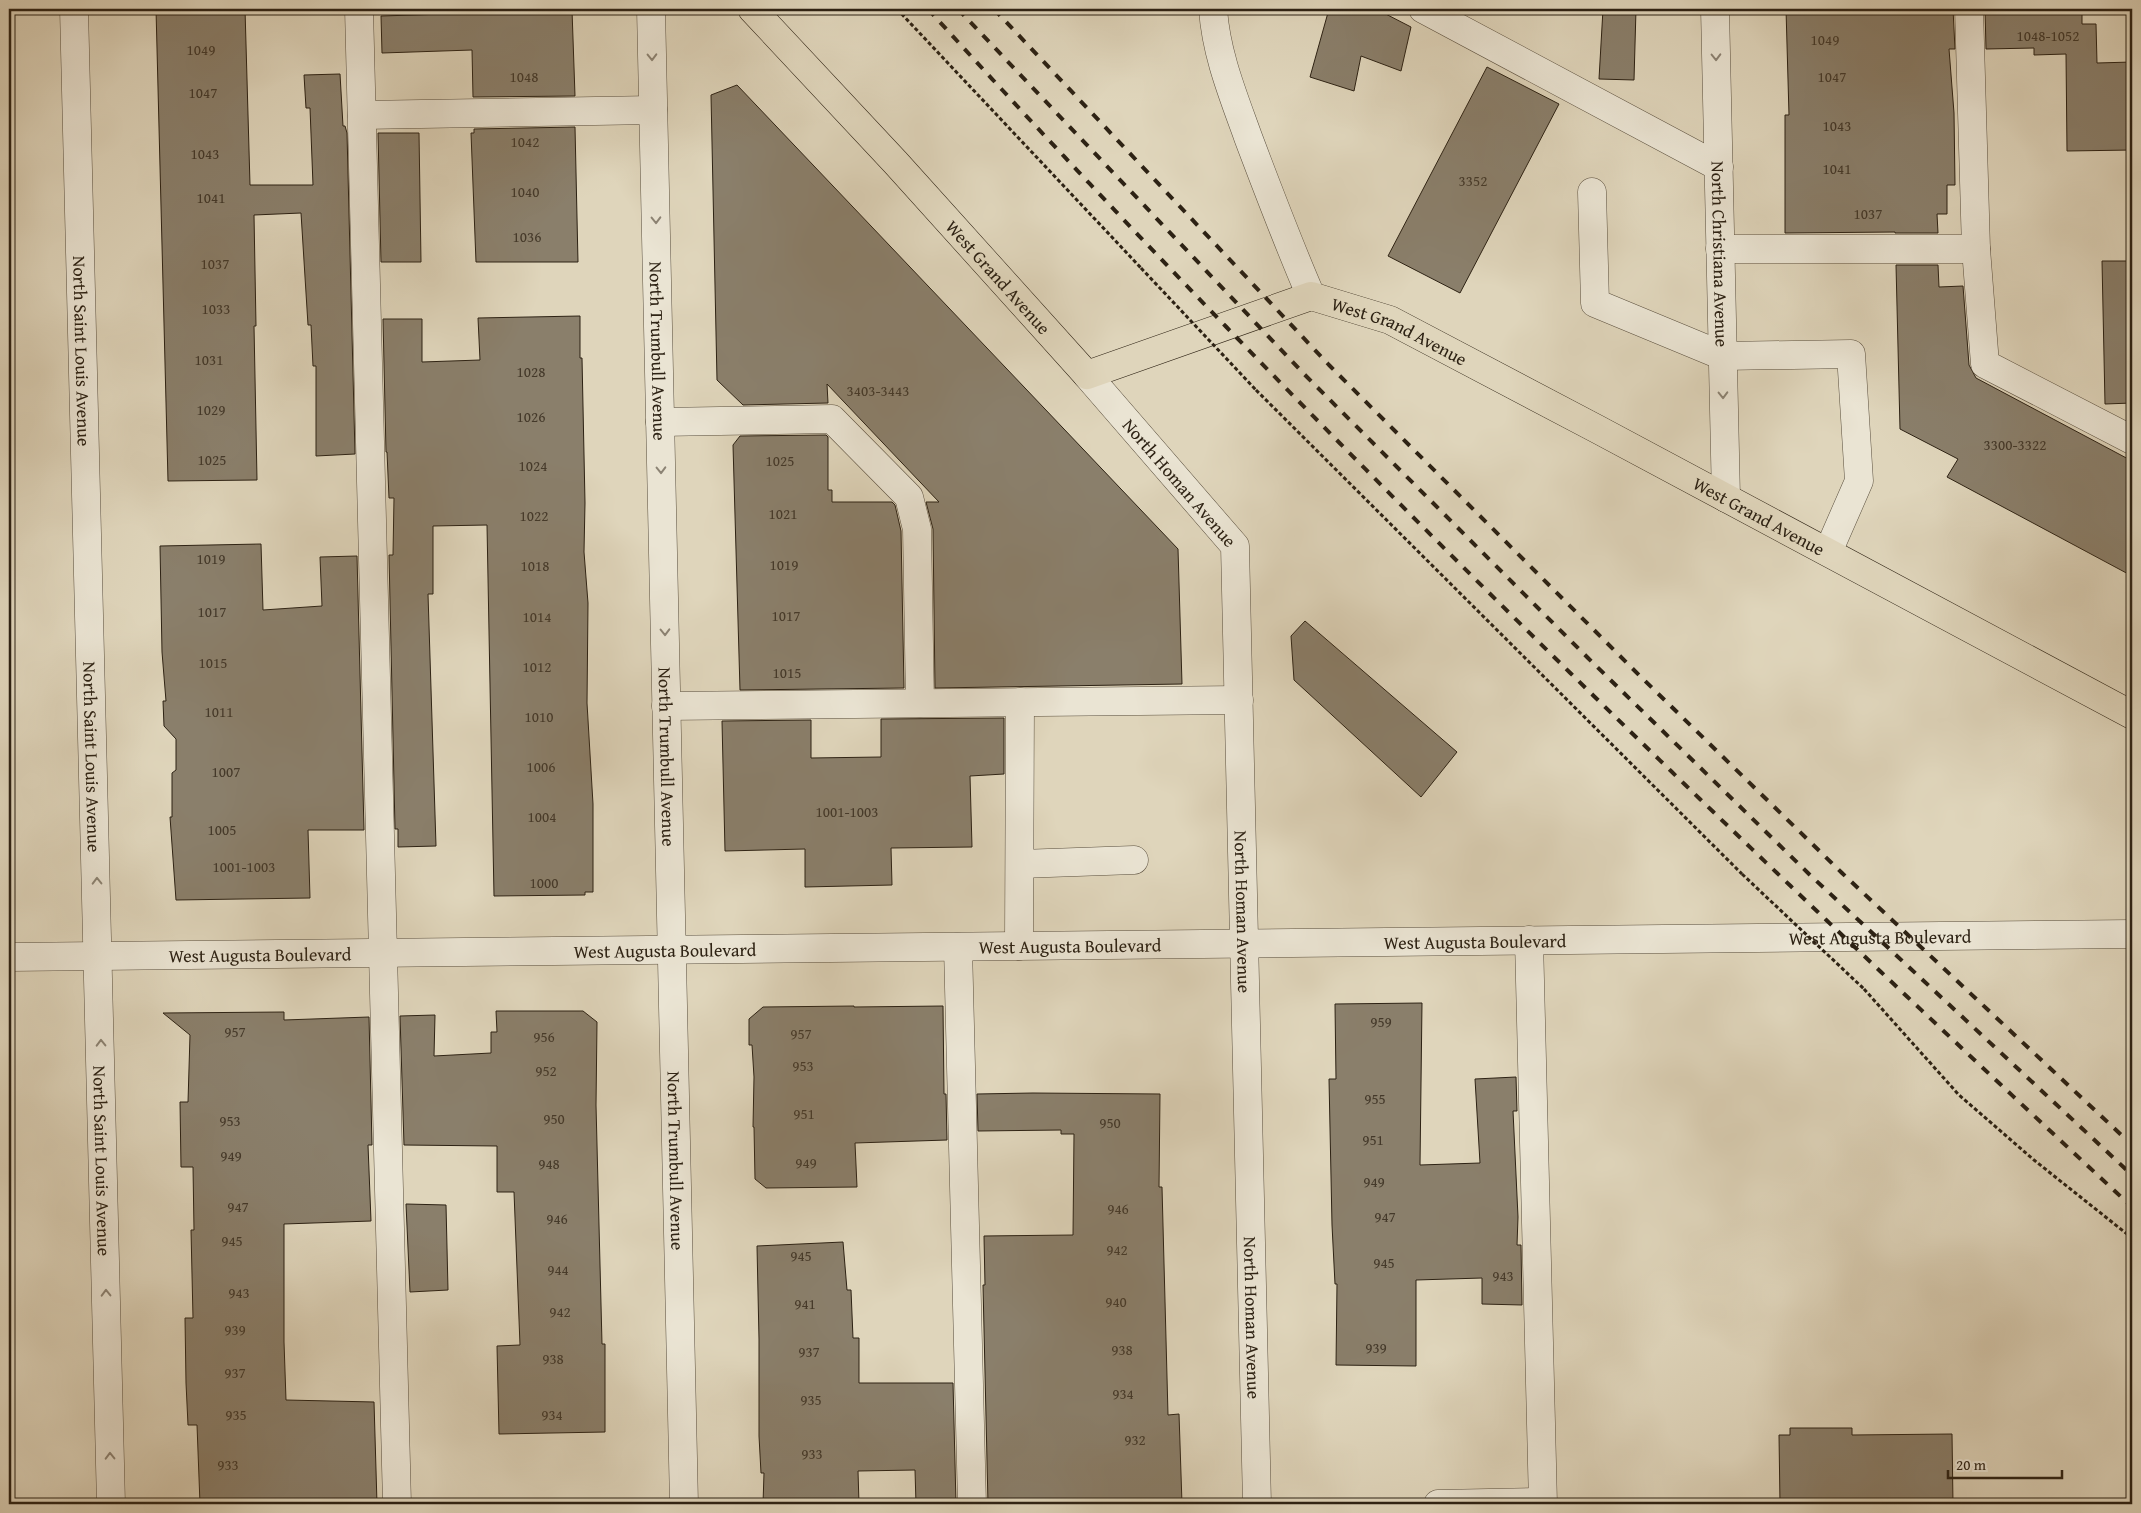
<svg xmlns="http://www.w3.org/2000/svg" width="2141" height="1513" font-family="'Gentium Book Plus',serif">
	<style>
		.building { fill: #8a7f6b; stroke: #2d2214 }
		.lines { fill: none; stroke-linecap: round; stroke-linejoin: round }
		.minor-casing { stroke: #5a4f3e; stroke-width: 29 }
		.major-casing { stroke: #2d2214; stroke-width: 29 }
		.path { stroke: #2d2214; stroke-width: 3; stroke-dasharray: 4 2.5; stroke-linecap: butt }
		.minor { stroke: #eae4d3; stroke-width: 28 }
		.major { stroke: #dfd5bb; stroke-width: 28 }
		.rail { stroke: #2d2214; stroke-width: 4; stroke-dasharray: 9 9; stroke-linecap: butt }
		.path-bridge { stroke: #2d2214; stroke-width: 3; stroke-dasharray: 4 2.5; stroke-linecap: butt }
		.oneway { stroke: #8c8374 }
		.labels { text-anchor: middle; dominant-baseline: central; stroke-width: 4; stroke-linejoin: round; paint-order: stroke }
		.number-label { font-size: 15px; fill: #44392a }
		.street-label { font-size: 18px; fill: #2d2214; stroke: #eae4d3 }
	</style>
	<rect width="100%" height="100%" fill="#dfd5bb"/>
	<filter id="stains"><feTurbulence type="fractalNoise" baseFrequency=".004" numOctaves="4"/><feColorMatrix values="0 0 0 0 .2 0 0 0 0 .09 0 0 0 0 .02 0 0 0 .5 -.17"/></filter>
	<radialGradient id="worn" r=".72"><stop offset=".6" stop-color="#630" stop-opacity="0"/><stop offset="1" stop-color="#630" stop-opacity=".3"/></radialGradient>
	<g class="building">
		<path d="M156,9H245L250,185H313L310,108H306L304,75L340,74L343,126H345L347,133L355,454L316,456V366H313L311,325H308L301,213L254,215L256,326H254L257,480L168,481Z"/>
		<path d="M1329,9H1376L1411,27L1401,71L1361,56L1354,91L1310,77Z"/>
		<path d="M1603,9H1636L1634,80L1599,79Z"/>
		<path d="M1786,9H1953L1955,49H1949L1954,113L1955,185H1947V214H1937L1938,233H1895V232L1785,233V115H1789Z"/>
		<path d="M1985,9H2082V24H2096L2097,63L2132,62V150L2067,151L2066,54L2034,55V48L1986,49Z"/>
		<path d="M572,10L575,96L473,97L472,50L382,53L381,16Z"/>
		<path d="M1487,67L1559,104L1460,293L1388,256Z"/>
		<path d="M737,85L1178,549L1182,684L935,688L933,529L926,502H939L827,384L828,403L743,405L717,380L711,95Z"/>
		<path d="M575,127L578,262H476L471,133H474V129Z"/>
		<path d="M378,133H419L421,262H381Z"/>
		<path d="M2102,261H2132V403L2105,404Z"/>
		<path d="M1896,265H1938L1939,287L1963,286L1969,365L1976,378L2132,461V576L1947,477L1958,459L1900,429Z"/>
		<path d="M580,316V358H582L585,503L584,552L588,603L587,703L593,804V892H585V895L494,896L487,525L433,526V594H428L436,846L398,847V829H395L389,555H393L394,498H389L387,452H386L383,319H422V362L480,360L478,318Z"/>
		<path d="M826,435L828,437V490H832V502H892L895,505L901,531L904,688L740,690L733,445L740,436Z"/>
		<path d="M261,544L263,610L322,606L320,557L357,556L364,830H308L310,898L176,900L170,817H172V773L176,770V739L164,726L163,701H166L162,652L160,546Z"/>
		<path d="M1305,621L1457,752L1421,797L1294,680L1291,636Z"/>
		<path d="M1004,718V774L970,776L972,847L891,848L892,885L805,887V849L725,851L722,721L811,720V758L881,757V719Z"/>
		<path d="M1422,1003L1420,1165L1480,1163L1475,1079L1516,1077L1517,1111H1513L1518,1217L1517,1245H1521L1522,1305L1482,1304V1278L1416,1280V1366L1336,1365L1337,1284H1335L1332,1225L1329,1079H1336L1335,1004Z"/>
		<path d="M854,1006V1007L943,1006L944,1094H946L947,1140L855,1143L857,1187L766,1188L755,1179L754,1127H753L754,1077L752,1045H749V1019L763,1007Z"/>
		<path d="M496,1011H583L597,1022L596,1105L602,1344H605V1432L499,1434L497,1346L520,1345L514,1192H497V1146L404,1145L400,1016L435,1015L434,1056L491,1053V1032H497Z"/>
		<path d="M284,1012V1020L369,1017L372,1145H368L371,1221L284,1224V1342L286,1400L374,1402L377,1504H200L197,1425H188L186,1383L185,1318H193L191,1230H194L193,1167H181L180,1102H188L190,1035L163,1013Z"/>
		<path d="M1033,1093L1160,1094L1159,1187H1162L1168,1415L1179,1414L1182,1504H988L983,1285H985L984,1236L1073,1235L1074,1134H1061V1130L978,1131L977,1094Z"/>
		<path d="M406,1204L446,1205L448,1290L410,1292Z"/>
		<path d="M843,1242L847,1290H851L853,1338H859V1383H953L956,1504H916L915,1470L858,1471L859,1504H763L764,1473H761L759,1436V1339L757,1246Z"/>
		<path d="M1790,1428H1852V1435L1952,1434L1953,1504H1780L1779,1435H1790Z"/>
	</g>
	<g class="lines">
		<g class="minor-casing">
			<g id="minor">
				<path id="s1" d="M74,9L111,1504"/>
				<path d="M359,9L397,1504"/>
				<path id="s2" d="M651,9L684,1504"/>
				<path d="M1213,9C1216,54 1233,95 1248,137C1268,190 1288,243 1311,296"/>
				<path d="M1423,9L1719,167"/>
				<path id="s3" d="M1715,9L1726,498"/>
				<path d="M1969,9L1976,249L1985,364L2132,440"/>
				<path d="M362,115L653,110"/>
				<path d="M1592,192L1595,303L1723,356L1851,354L1859,481L1828,552"/>
				<path d="M1720,249H1976"/>
				<path id="s4" d="M1087,375L1235,546L1257,1504"/>
				<path d="M660,422L832,419L909,497L917,529L920,703"/>
				<path d="M666,706L1239,700"/>
				<path d="M1020,864L1134,860"/>
				<path d="M1529,940L1543,1504"/>
				<path d="M1019,946L1020,702"/>
				<path d="M958,947L972,1504"/>
				<path id="s5" d="M9,957L2132,934"/>
				<path d="M1438,1504L1543,1502"/>
			</g>
		</g>
		<g class="major-casing">
			<g id="major">
				<path id="s6" d="M752,9L896,163L1087,375L1311,296L1390,320L1597,429L2132,715"/>
			</g>
		</g>
		<g class="path">
			<path d="M897,9L1141,268"/>
			<path d="M1256,390L1742,874"/>
			<path d="M1864,989L1959,1095L2034,1160L2132,1238"/>
		</g>
		<use href="#minor" class="minor"/>
		<use href="#major" class="major"/>
		<g class="rail">
			<path d="M928,9C1309,428 1717,822 2132,1207"/>
			<path d="M958,9L1304,374L1588,658L1809,874L2132,1175"/>
			<path d="M994,9L1329,365L1640,676L1842,873L2132,1145"/>
		</g>
		<g class="path-bridge">
			<path d="M1141,268L1256,390"/>
			<path d="M1742,874L1864,989"/>
		</g>
	</g>
	<defs><path id="oneway-chevron" d="M-2-3.5L2.5 0L-2 3.5" fill="none" stroke-width="1.6" stroke-linecap="round" stroke-linejoin="round" transform="scale(1.25)"/></defs>
	<g class="oneway">
		<use href="#oneway-chevron" transform="translate(652 57) rotate(89)"/>
		<use href="#oneway-chevron" transform="translate(1716 57) rotate(89)"/>
		<use href="#oneway-chevron" transform="translate(656 220) rotate(89)"/>
		<use href="#oneway-chevron" transform="translate(1723 395) rotate(89)"/>
		<use href="#oneway-chevron" transform="translate(661 470) rotate(89)"/>
		<use href="#oneway-chevron" transform="translate(665 632) rotate(89)"/>
		<use href="#oneway-chevron" transform="translate(97 881) rotate(-91)"/>
		<use href="#oneway-chevron" transform="translate(101 1043) rotate(-91)"/>
		<use href="#oneway-chevron" transform="translate(106 1293) rotate(-91)"/>
		<use href="#oneway-chevron" transform="translate(110 1456) rotate(-91)"/>
	</g>
	<g class="labels">
		<g class="number-label">
			<text x="2048" y="35">1048-1052</text>
			<text x="1825" y="39">1049</text>
			<text x="201" y="49">1049</text>
			<text x="524" y="76">1048</text>
			<text x="1832" y="76">1047</text>
			<text x="203" y="92">1047</text>
			<text x="1837" y="125">1043</text>
			<text x="525" y="141">1042</text>
			<text x="205" y="153">1043</text>
			<text x="1837" y="168">1041</text>
			<text x="1473" y="180">3352</text>
			<text x="525" y="191">1040</text>
			<text x="211" y="197">1041</text>
			<text x="1868" y="213">1037</text>
			<text x="527" y="236">1036</text>
			<text x="215" y="263">1037</text>
			<text x="216" y="308">1033</text>
			<text x="209" y="359">1031</text>
			<text x="531" y="371">1028</text>
			<text x="878" y="390">3403-3443</text>
			<text x="211" y="409">1029</text>
			<text x="531" y="416">1026</text>
			<text x="2015" y="444">3300-3322</text>
			<text x="212" y="459">1025</text>
			<text x="780" y="460">1025</text>
			<text x="533" y="465">1024</text>
			<text x="783" y="513">1021</text>
			<text x="534" y="515">1022</text>
			<text x="211" y="558">1019</text>
			<text x="784" y="564">1019</text>
			<text x="535" y="565">1018</text>
			<text x="212" y="611">1017</text>
			<text x="786" y="615">1017</text>
			<text x="537" y="616">1014</text>
			<text x="213" y="662">1015</text>
			<text x="537" y="666">1012</text>
			<text x="787" y="672">1015</text>
			<text x="219" y="711">1011</text>
			<text x="539" y="716">1010</text>
			<text x="541" y="766">1006</text>
			<text x="226" y="771">1007</text>
			<text x="847" y="811">1001-1003</text>
			<text x="542" y="816">1004</text>
			<text x="222" y="829">1005</text>
			<text x="244" y="866">1001-1003</text>
			<text x="544" y="882">1000</text>
			<text x="1381" y="1021">959</text>
			<text x="235" y="1031">957</text>
			<text x="801" y="1033">957</text>
			<text x="544" y="1036">956</text>
			<text x="803" y="1065">953</text>
			<text x="546" y="1070">952</text>
			<text x="1375" y="1098">955</text>
			<text x="804" y="1113">951</text>
			<text x="554" y="1118">950</text>
			<text x="230" y="1120">953</text>
			<text x="1110" y="1122">950</text>
			<text x="1373" y="1139">951</text>
			<text x="231" y="1155">949</text>
			<text x="806" y="1162">949</text>
			<text x="549" y="1163">948</text>
			<text x="1374" y="1181">949</text>
			<text x="238" y="1206">947</text>
			<text x="1118" y="1208">946</text>
			<text x="1385" y="1216">947</text>
			<text x="557" y="1218">946</text>
			<text x="232" y="1240">945</text>
			<text x="1117" y="1249">942</text>
			<text x="801" y="1255">945</text>
			<text x="1384" y="1262">945</text>
			<text x="558" y="1269">944</text>
			<text x="1503" y="1275">943</text>
			<text x="239" y="1292">943</text>
			<text x="1116" y="1301">940</text>
			<text x="805" y="1303">941</text>
			<text x="560" y="1311">942</text>
			<text x="235" y="1329">939</text>
			<text x="1376" y="1347">939</text>
			<text x="1122" y="1349">938</text>
			<text x="809" y="1351">937</text>
			<text x="553" y="1358">938</text>
			<text x="235" y="1372">937</text>
			<text x="1123" y="1393">934</text>
			<text x="811" y="1399">935</text>
			<text x="236" y="1414">935</text>
			<text x="552" y="1414">934</text>
			<text x="1135" y="1439">932</text>
			<text x="812" y="1453">933</text>
			<text x="228" y="1464">933</text>
		</g>
		<g class="street-label">
			<text stroke="none"><textPath href="#s3" startOffset="245">North Christiana Avenue</textPath></text>
			<text stroke="none"><textPath href="#s6" startOffset="364">West Grand Avenue</textPath></text>
			<text stroke="none"><textPath href="#s6" startOffset="829">West Grand Avenue</textPath></text>
			<text stroke="none"><textPath href="#s1" startOffset="342">North Saint Louis Avenue</textPath></text>
			<text stroke="none"><textPath href="#s2" startOffset="342">North Trumbull Avenue</textPath></text>
			<text stroke="none"><textPath href="#s4" startOffset="142">North Homan Avenue</textPath></text>
			<text stroke="none"><textPath href="#s6" startOffset="1234">West Grand Avenue</textPath></text>
			<text stroke="none"><textPath href="#s1" startOffset="748">North Saint Louis Avenue</textPath></text>
			<text stroke="none"><textPath href="#s2" startOffset="748">North Trumbull Avenue</textPath></text>
			<text stroke="none"><textPath href="#s4" startOffset="592">North Homan Avenue</textPath></text>
			<text stroke="none"><textPath href="#s5" startOffset="1871">West Augusta Boulevard</textPath></text>
			<text stroke="none"><textPath href="#s5" startOffset="1466">West Augusta Boulevard</textPath></text>
			<text stroke="none"><textPath href="#s5" startOffset="1061">West Augusta Boulevard</textPath></text>
			<text stroke="none"><textPath href="#s5" startOffset="656">West Augusta Boulevard</textPath></text>
			<text stroke="none"><textPath href="#s5" startOffset="251">West Augusta Boulevard</textPath></text>
			<text stroke="none"><textPath href="#s1" startOffset="1152">North Saint Louis Avenue</textPath></text>
			<text stroke="none"><textPath href="#s2" startOffset="1152">North Trumbull Avenue</textPath></text>
			<text stroke="none"><textPath href="#s4" startOffset="998">North Homan Avenue</textPath></text>
		</g>
	</g>
	<rect width="2141" height="1513" fill="none" stroke="#dfd5bb" stroke-width="30"/>
	<rect x="10" y="10" width="2121" height="1493" fill="none" stroke="#2d2214" stroke-width="2.5"/>
	<rect x="15" y="15" width="2111" height="1483" fill="none" stroke="#2d2214"/>
	<path d="M1948 1470v8h114v-8" fill="none" stroke="#2d2214" stroke-width="2.5"/>
	<text x="1956" y="1470" font-size="15" fill="#2d2214" stroke="#eae4d3" stroke-width="4" paint-order="stroke">20 m</text>
	<rect width="100%" height="100%" filter="url(#stains)"/>
	<rect width="100%" height="100%" fill="url(#worn)"/>
</svg>
